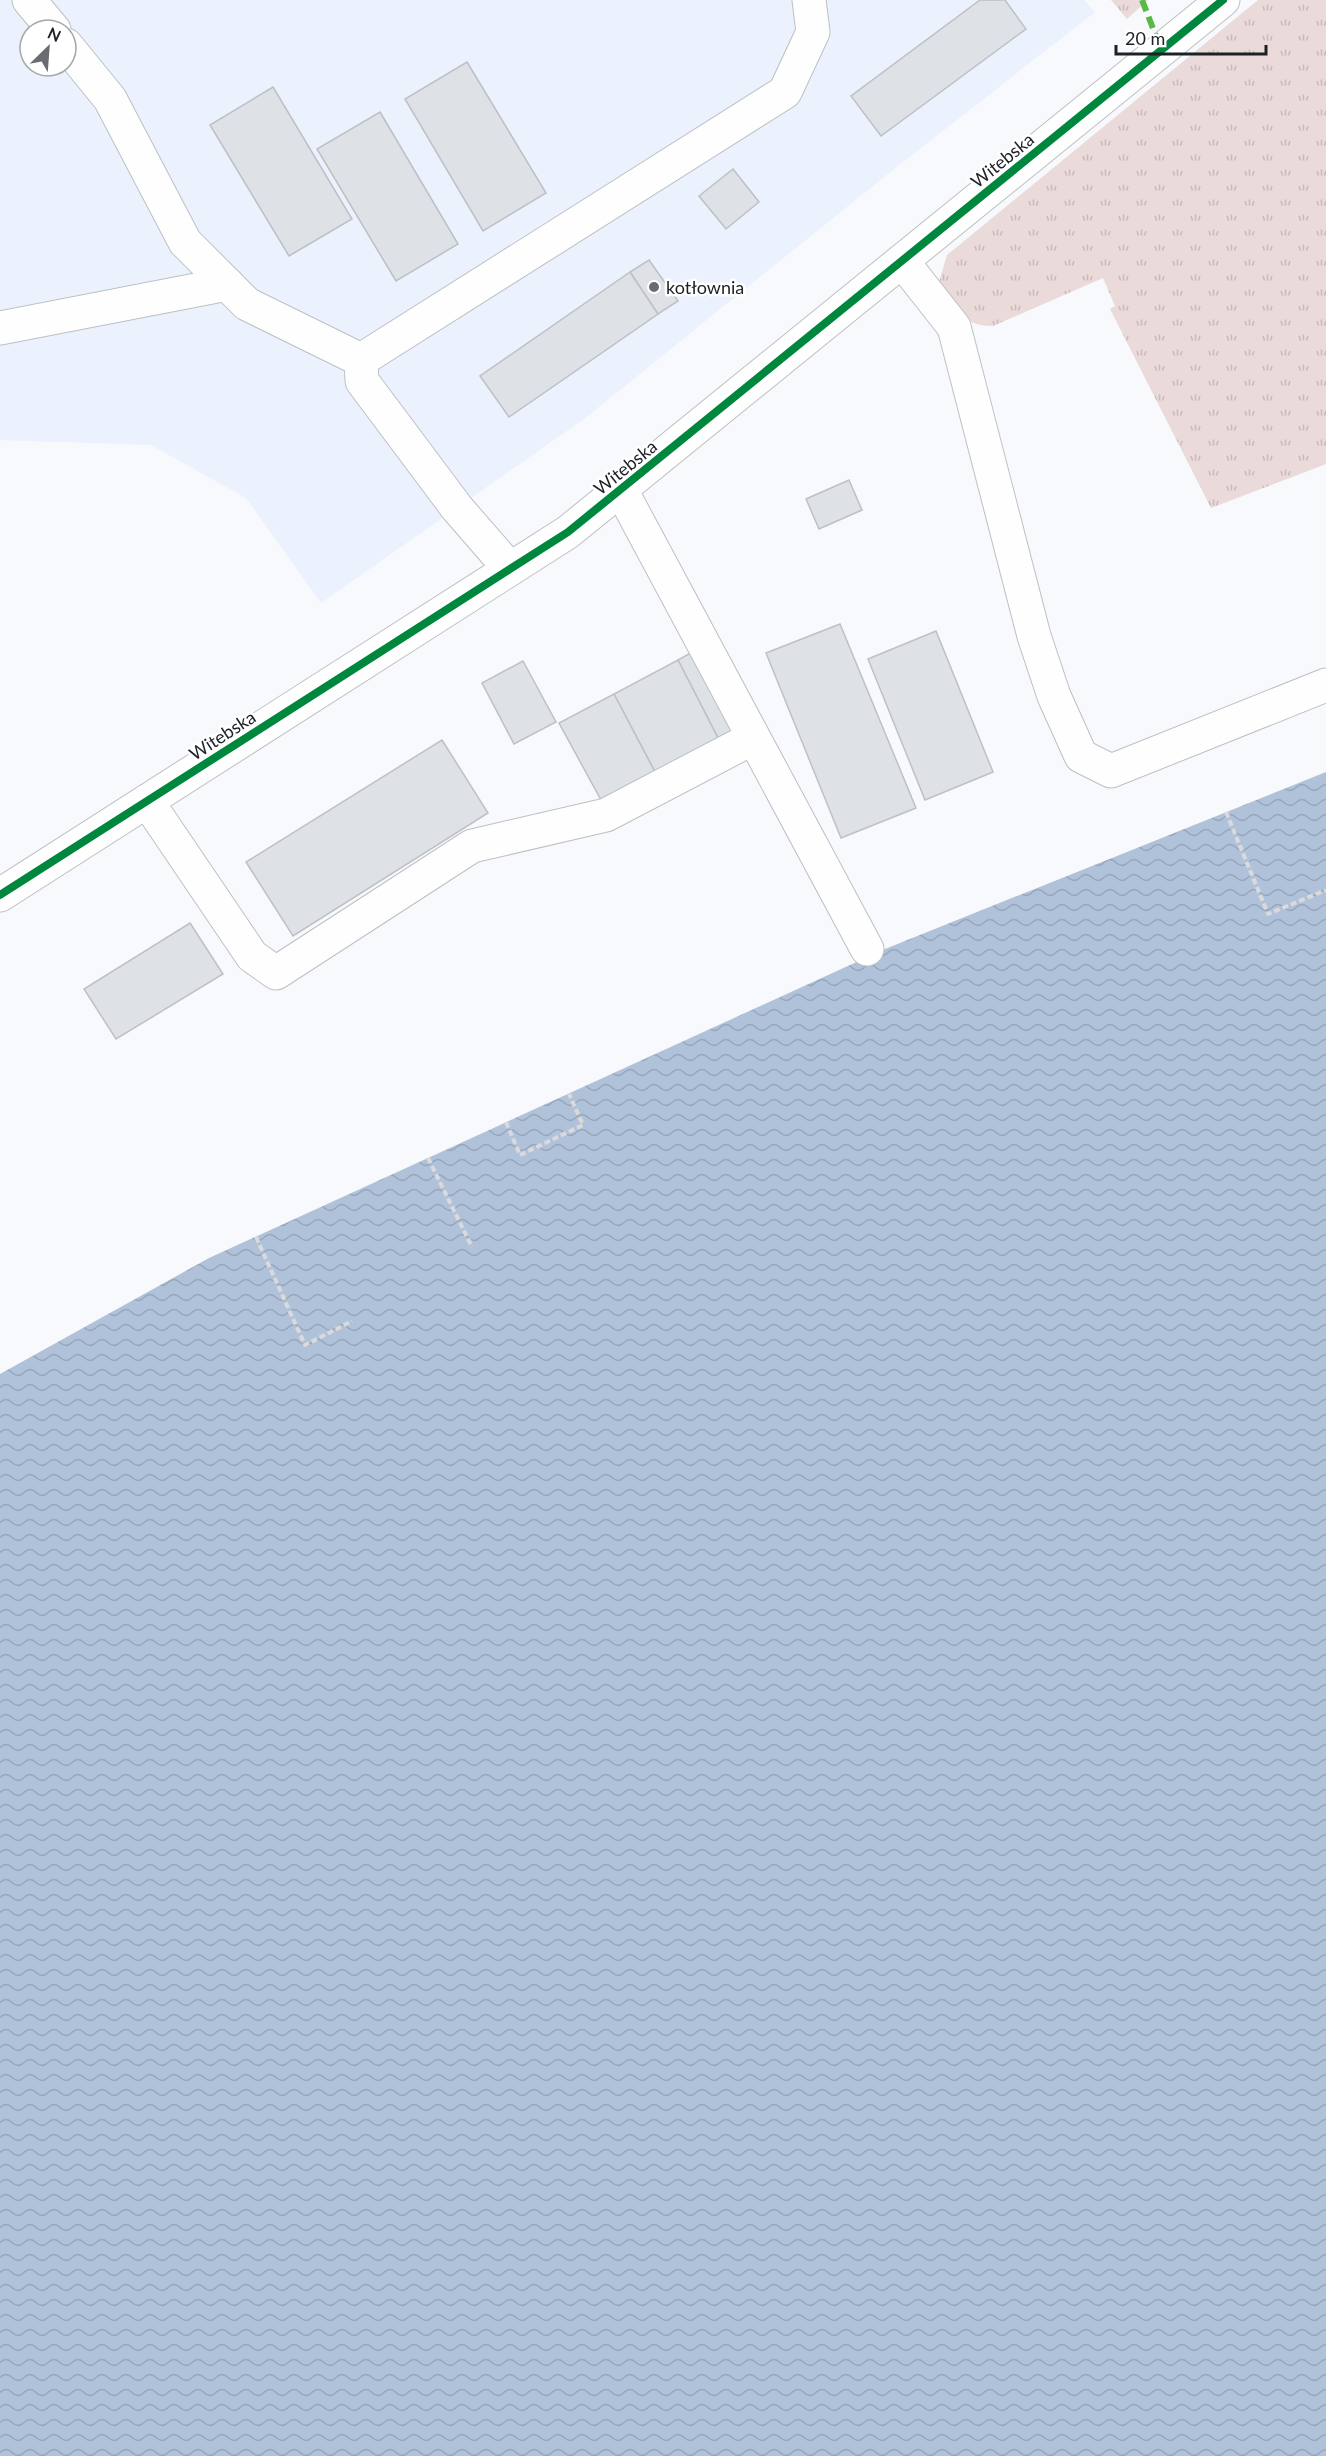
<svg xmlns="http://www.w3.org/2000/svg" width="1326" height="2456" font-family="Lato,sans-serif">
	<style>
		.built { fill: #ebf2fd; fill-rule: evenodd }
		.grass { fill: url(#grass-tufts) }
		.water { fill: url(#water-waves) }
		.building { fill: #dee1e5; stroke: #bdc0c4; stroke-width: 1.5 }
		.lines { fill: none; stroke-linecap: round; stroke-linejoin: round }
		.minor-casing { stroke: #bdc0c3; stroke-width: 35 }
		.path { stroke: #dadadc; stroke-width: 4; stroke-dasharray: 6 3; stroke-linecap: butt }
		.minor { stroke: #fefeff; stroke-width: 33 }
		.quiet { stroke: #58b947; stroke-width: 6; stroke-dasharray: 12 6; stroke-linecap: butt }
		.cycleway-casing { stroke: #fff; stroke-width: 11 }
		.cycleway { stroke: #00873e; stroke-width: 8 }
		.poi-dot { fill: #696c70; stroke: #fff; stroke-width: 2 }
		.labels { text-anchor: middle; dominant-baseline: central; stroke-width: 5; stroke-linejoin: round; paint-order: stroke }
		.street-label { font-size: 18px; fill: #1d2025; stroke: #fff }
		.poi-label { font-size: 18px; fill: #1d2025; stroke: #fff; text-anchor: start }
	</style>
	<defs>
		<pattern id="grass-tufts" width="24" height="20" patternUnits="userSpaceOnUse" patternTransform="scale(1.5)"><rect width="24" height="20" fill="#eadad9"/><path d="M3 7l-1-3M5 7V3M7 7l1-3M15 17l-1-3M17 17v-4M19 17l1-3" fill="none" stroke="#c8bbba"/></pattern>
		<pattern id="water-waves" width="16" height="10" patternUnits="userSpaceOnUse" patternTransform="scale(1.5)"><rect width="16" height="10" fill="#b0c2da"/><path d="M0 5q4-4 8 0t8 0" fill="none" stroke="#97a6bb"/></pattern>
	</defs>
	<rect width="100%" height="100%" fill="#f7f9fc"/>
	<path class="built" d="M0,0H1084L1095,12L889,173L584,419L321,603L246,498L151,445L0,440ZM30,30H66V66H30Z"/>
	<g class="grass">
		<path d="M1111,0H1148L1127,19Z"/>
		<path d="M1258,0H1326V464L1211,508L1110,309L1115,306L1103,278L993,326C960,326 955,307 939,282L947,255Z"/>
	</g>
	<path class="water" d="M1326,772V2456H0V1374L209,1258L885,949Z"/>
	<g class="building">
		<path d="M980,0H1005L1026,29L881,136L851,96Z"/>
		<path d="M467,62L546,193L483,231L405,99Z"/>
		<path d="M273,87L352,219L289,256L210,125Z"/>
		<path d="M380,112L458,244L396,281L317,149Z"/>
		<path d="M733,169L759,202L726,229L699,196Z"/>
		<path d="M649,260L678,301L658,314L630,272Z"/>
		<path d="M630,272L658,314L509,417L480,376Z"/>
		<path d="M849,480L862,510L819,529L806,499Z"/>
		<path d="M840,624L916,808L841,838L766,653Z"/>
		<path d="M936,631L993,772L925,800L868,659Z"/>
		<path d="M694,651L736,729L718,738L678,660Z"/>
		<path d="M678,660L718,738L655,772L614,694Z"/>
		<path d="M523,661L556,722L514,744L482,683Z"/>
		<path d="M614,694L655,772L601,800L559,723Z"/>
		<path d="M442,740L488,813L293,936L246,862Z"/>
		<path d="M190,923L223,974L116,1039L84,989Z"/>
	</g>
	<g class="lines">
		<g class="minor-casing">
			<g id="minor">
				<path d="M29,0L54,30"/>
				<path d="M66,45L110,99L185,242L247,304L361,360"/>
				<path d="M902,261L954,327L1034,636L1054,696L1081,756L1111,771L1326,685"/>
				<path d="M0,328L227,284"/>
				<path d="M361,360L785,92L813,32L809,0"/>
				<path d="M361,360L362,381L457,508L510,569"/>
				<path d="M621,490L867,949"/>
				<path d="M147,801L252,956L276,973L472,846L606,815L753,738"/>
				<path d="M0,895L568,532L1223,0"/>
			</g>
		</g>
		<g class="path">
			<path d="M1226,812L1268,914L1326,890"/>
			<path d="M506,1122L520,1155L583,1125L569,1094"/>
			<path d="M428,1158L472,1247"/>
			<path d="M256,1237L305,1345L352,1321"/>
		</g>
		<use href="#minor" class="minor"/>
		<path class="quiet" d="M1142,0L1161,49"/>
		<g class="cycleway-casing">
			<path id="cycleway" d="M0,895L568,532L1223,0"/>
		</g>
		<use href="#cycleway" class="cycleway"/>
	</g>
	<circle class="poi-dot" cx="654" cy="287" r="6"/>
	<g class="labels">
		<g class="street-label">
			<text transform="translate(1002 160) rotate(-39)">Witebska</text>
			<text transform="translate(625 467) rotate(-39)">Witebska</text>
			<text transform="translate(222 735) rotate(-33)">Witebska</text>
		</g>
		<g class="poi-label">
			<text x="666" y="287">kotłownia</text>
		</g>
	</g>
	<g transform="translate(48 48) rotate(25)"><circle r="28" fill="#ffffff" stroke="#a5a6a8" stroke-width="1.5"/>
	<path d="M0-4.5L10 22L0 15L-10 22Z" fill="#696c70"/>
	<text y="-9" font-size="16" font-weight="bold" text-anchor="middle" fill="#1d2025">N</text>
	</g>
	<path d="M1116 45v9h150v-9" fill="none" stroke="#1d2025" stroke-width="3"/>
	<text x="1125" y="45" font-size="18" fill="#1d2025" stroke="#ffffff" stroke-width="4.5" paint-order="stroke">20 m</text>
</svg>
